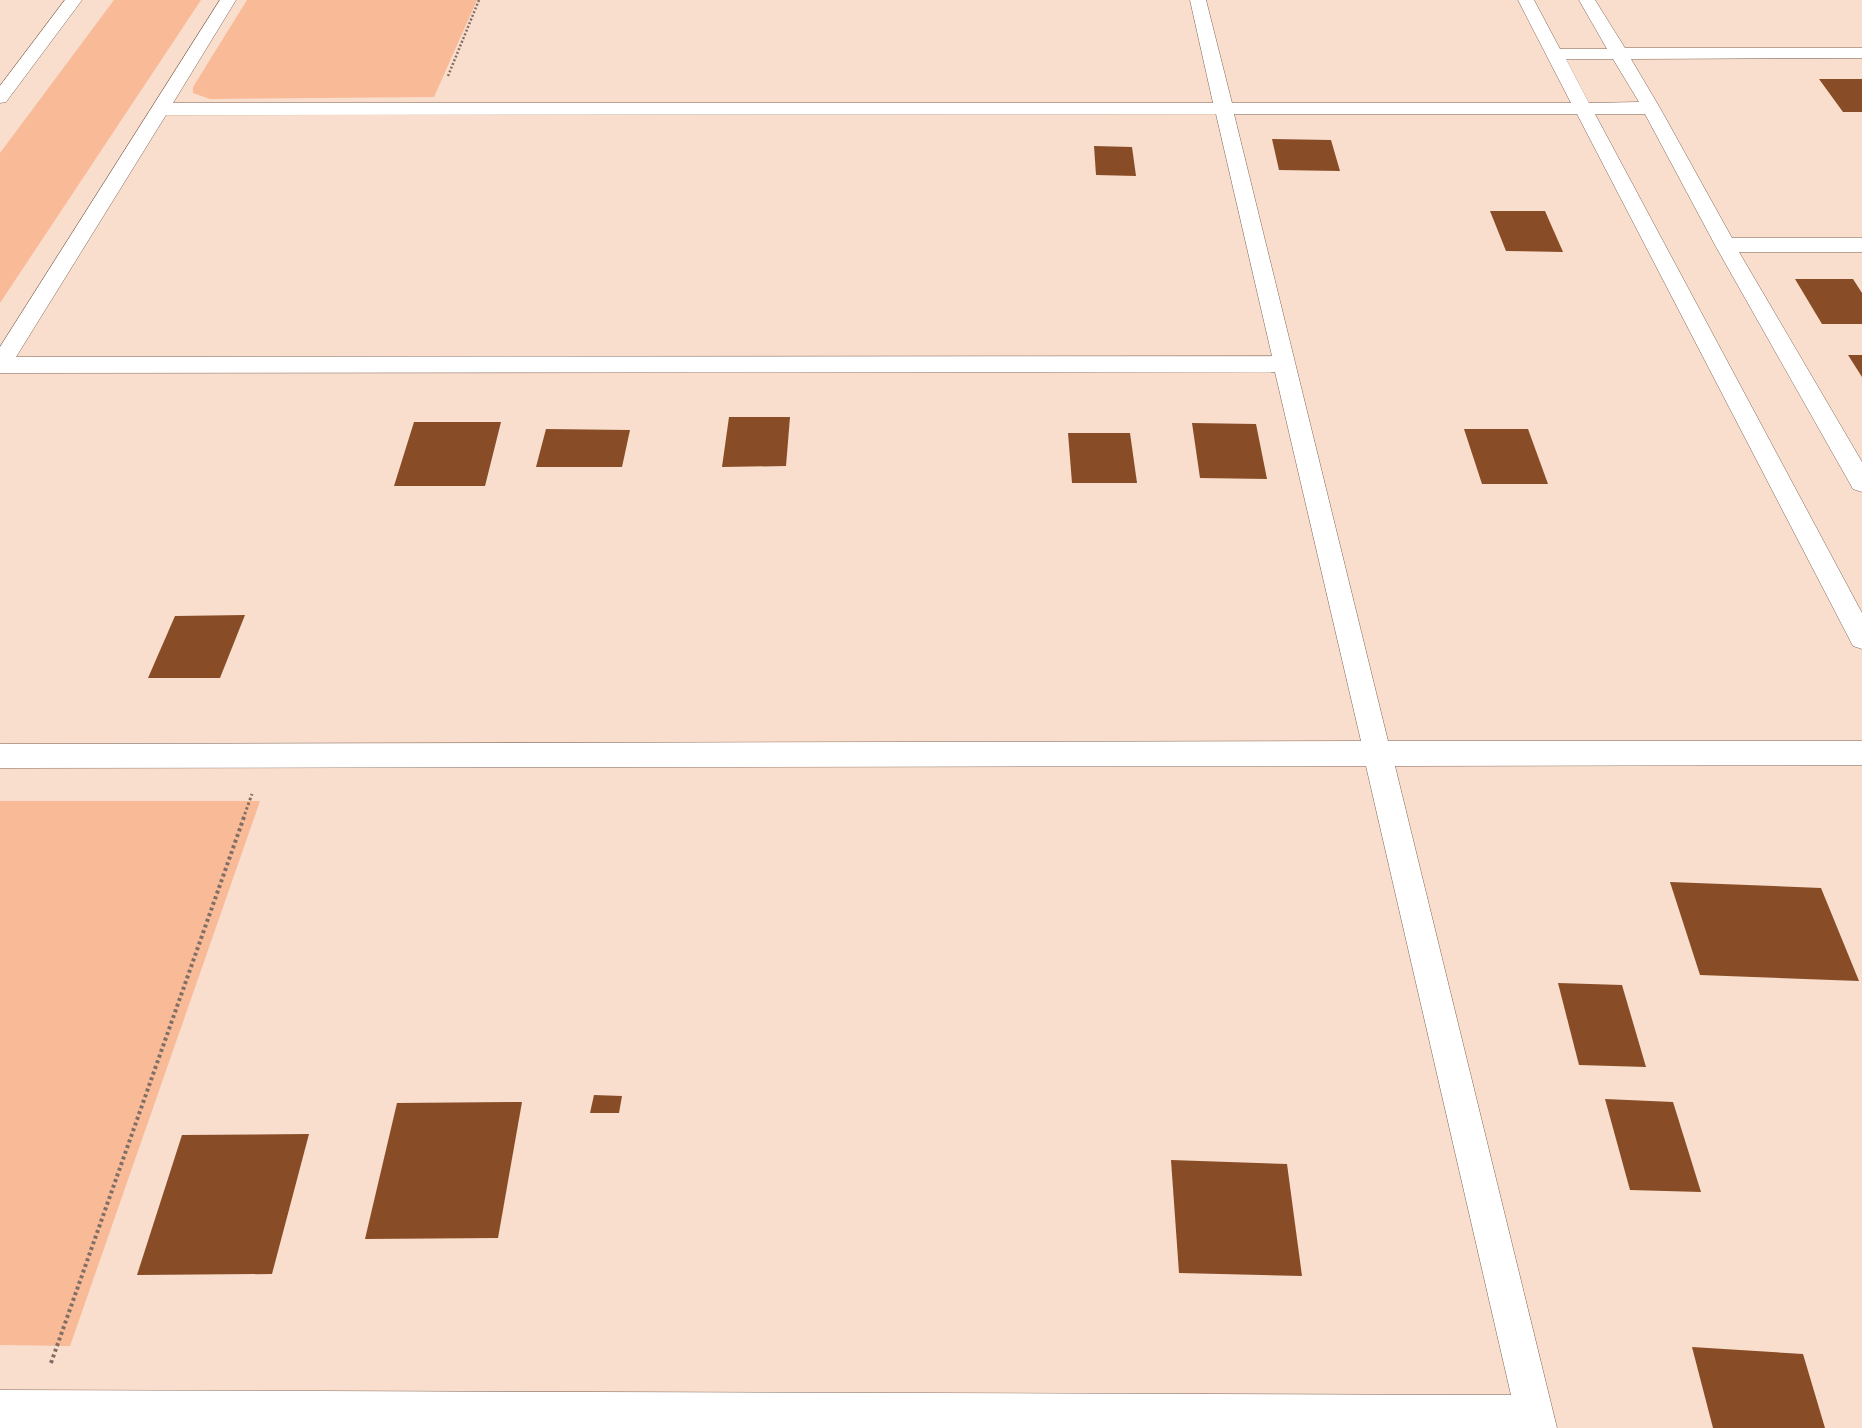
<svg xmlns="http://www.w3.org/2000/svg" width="1862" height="1428" font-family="'Sofia Sans Condensed',sans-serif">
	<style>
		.green { fill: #f8ba97 }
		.building { fill: #884d27 }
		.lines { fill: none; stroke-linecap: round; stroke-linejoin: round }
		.minor-casing { stroke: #7f6658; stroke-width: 1 }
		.path-far2 { stroke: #816f65; stroke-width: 2.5; stroke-dasharray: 2 2; stroke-linecap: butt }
		.path-far1 { stroke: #816f65; stroke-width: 3; stroke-dasharray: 2.5 2.5; stroke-linecap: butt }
		.path { stroke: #816f65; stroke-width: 4; stroke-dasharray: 3 3; stroke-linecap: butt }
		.minor { fill: #fff; fill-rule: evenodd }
	</style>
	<rect width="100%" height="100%" fill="#f9ddcd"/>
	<g class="green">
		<path d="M114,0H201L0,303V153Z"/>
		<path d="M247,0H477L434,97L210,99L193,93V87Z"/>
		<path d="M0,801H260L70,1346L0,1345Z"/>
	</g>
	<g class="building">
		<path d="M1819,79H1862V112H1843Z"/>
		<path d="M1272,139L1331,140L1340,171L1279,170Z"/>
		<path d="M1094,146L1132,147L1136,176L1096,175Z"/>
		<path d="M1490,211H1545L1563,252L1506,251Z"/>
		<path d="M1795,279H1853L1862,293V324H1822Z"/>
		<path d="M1848,355H1862V377Z"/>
		<path d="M729,417H790L786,466L722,467Z"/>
		<path d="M414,422H501L485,486H394Z"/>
		<path d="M1192,423L1256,424L1267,479L1200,478Z"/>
		<path d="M546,429L630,430L622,467H536Z"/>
		<path d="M1464,429H1528L1548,484H1482Z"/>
		<path d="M1068,433H1130L1137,483H1072Z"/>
		<path d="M245,615L220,678H148L175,616Z"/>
		<path d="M1670,882L1821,888L1859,981L1700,975Z"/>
		<path d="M1558,983L1622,985L1646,1067L1579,1065Z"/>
		<path d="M594,1095L622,1096L619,1113H590Z"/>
		<path d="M1605,1099L1673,1102L1701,1192L1630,1190Z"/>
		<path d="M522,1102L498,1238L365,1239L397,1103Z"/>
		<path d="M309,1134L272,1274L137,1275L182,1135Z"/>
		<path d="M1171,1160L1287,1164L1302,1276L1179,1273Z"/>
		<path d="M1692,1347L1803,1354L1825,1428H1713Z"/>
	</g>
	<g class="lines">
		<g class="minor-casing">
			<g id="minor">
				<path d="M65,0H82L6,102L0,103V86Z"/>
				<path d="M220,0H236L173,103H1213L1190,0H1206L1232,103H1571L1518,0H1534L1560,49H1607L1579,0H1595L1625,48H1862V58L1631,59L1660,108L1732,238H1862V252H1739L1862,462V492L1853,489L1715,245L1645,114H1595L1862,613V649L1853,646L1577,114H1234L1388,741H1862V765L1395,766L1557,1428H0V1390L1511,1395L1366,766L0,768V744L1361,741L1275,372L0,373V347ZM1566,59H1613L1639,102L1589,103ZM1216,114L1272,356L16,357L166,115Z"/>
			</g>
		</g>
		<path class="path-far2" d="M448,76L479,0"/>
		<path class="path-far1" d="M243,819L252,794"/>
		<path class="path" d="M51,1363L244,817"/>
		<use href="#minor" class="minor"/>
	</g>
</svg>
